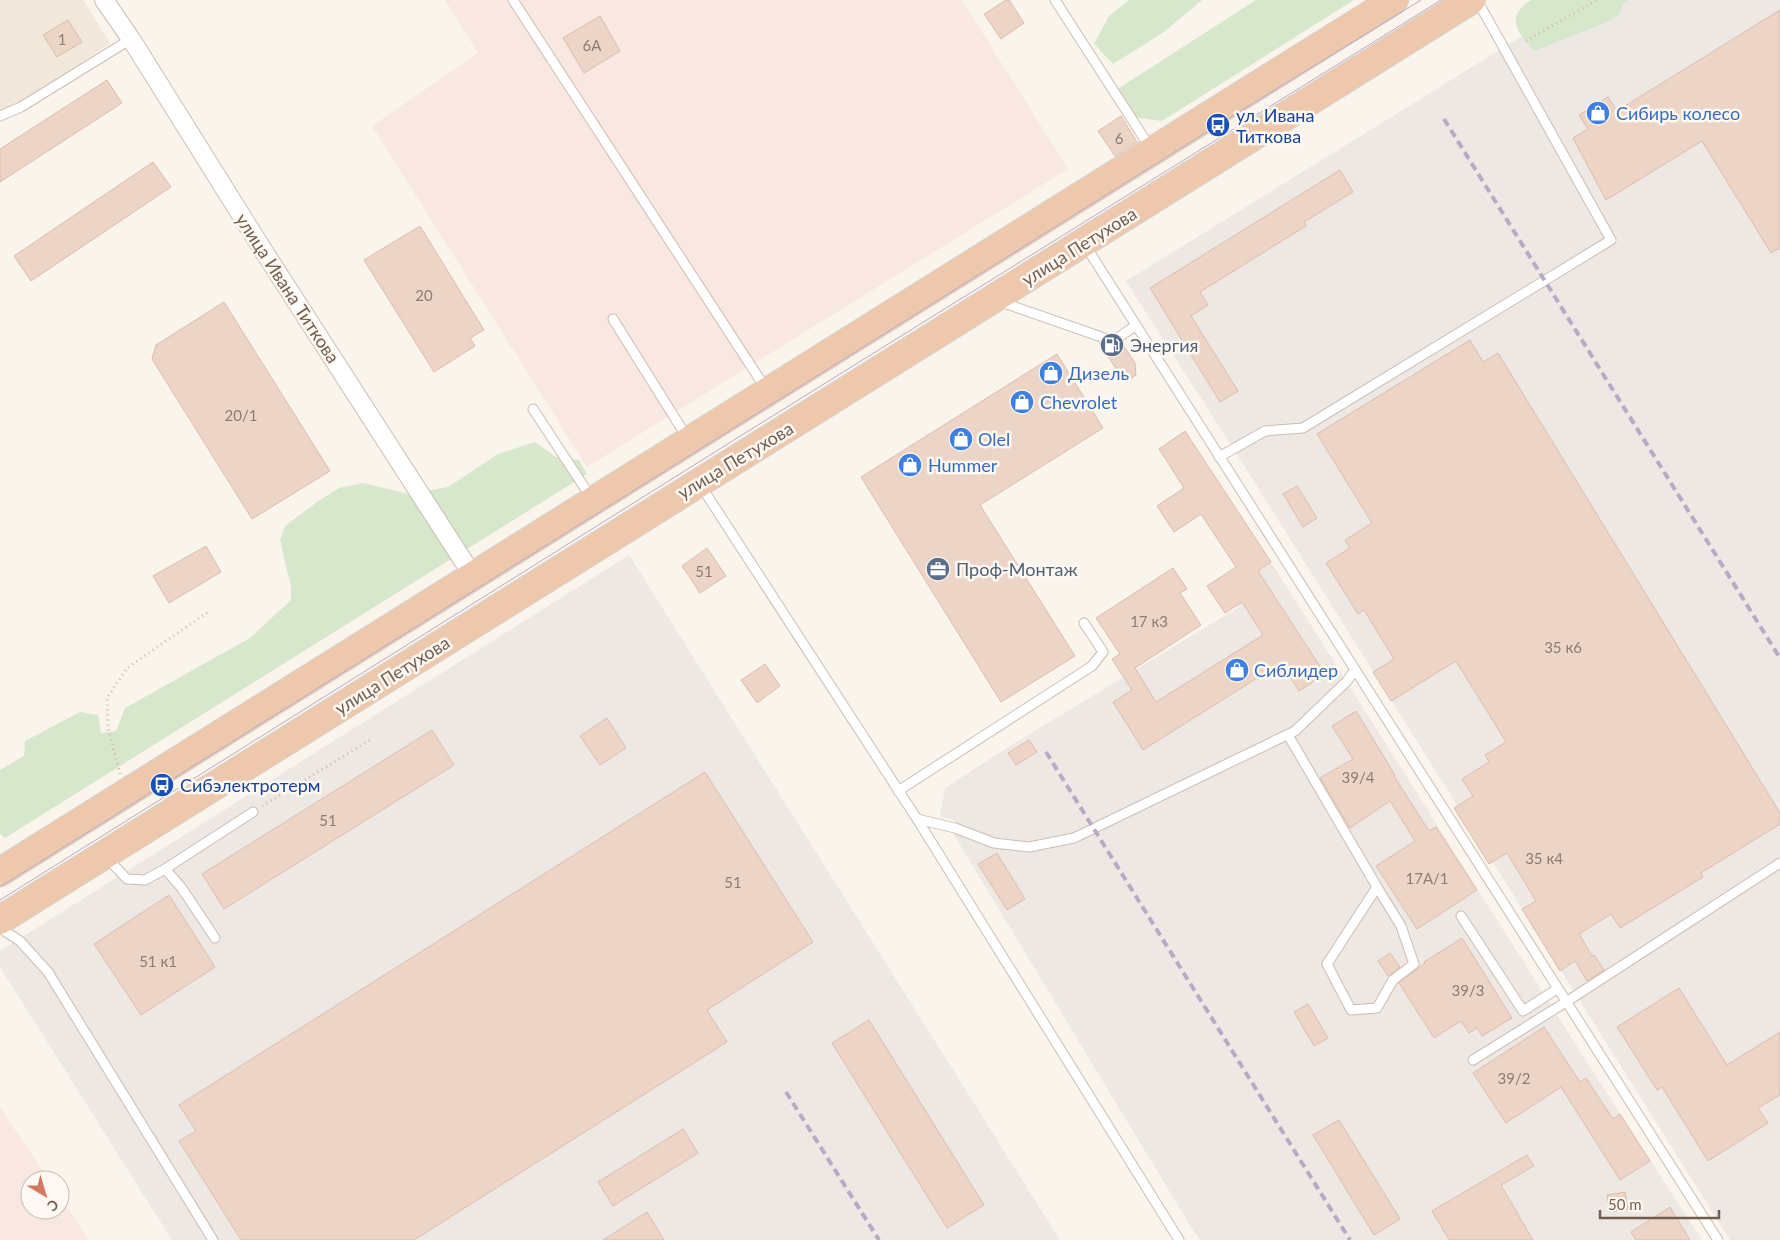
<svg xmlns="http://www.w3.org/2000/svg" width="1780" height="1240" font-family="Lato,sans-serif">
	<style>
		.residential { fill: #f1e7db }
		.commercial { fill: #f9e8e1 }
		.industrial { fill: #ede8e4 }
		.green { fill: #d7e7cb }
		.building { fill: #ecd5c7; stroke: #ddbca9 }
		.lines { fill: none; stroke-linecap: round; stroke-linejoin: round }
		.service-casing { stroke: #ccbdb3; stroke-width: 11 }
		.minor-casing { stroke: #ccbdb3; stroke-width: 20 }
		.trunk-casing { stroke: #d8d2ce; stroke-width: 30 }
		.path { stroke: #d2b9aa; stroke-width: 3; stroke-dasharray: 1 4; stroke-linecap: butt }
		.service { stroke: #fff; stroke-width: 9 }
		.minor { stroke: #fff; stroke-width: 18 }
		.trunk { stroke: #eec8ac; stroke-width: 28 }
		.tram { stroke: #b8aac4; stroke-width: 1 }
		.rail { stroke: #b8aac4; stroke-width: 4; stroke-dasharray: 8 5; stroke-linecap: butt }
		.labels { text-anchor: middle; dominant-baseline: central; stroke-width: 5; stroke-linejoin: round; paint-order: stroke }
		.number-label { font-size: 15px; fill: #917b6e }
		.shop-label { font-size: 18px; fill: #366cbe; stroke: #fdf9f2; text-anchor: start }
		.transit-label { font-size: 18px; fill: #164399; stroke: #fdf9f2; text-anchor: start }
		.street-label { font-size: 18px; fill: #735d51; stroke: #fdf9f2 }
		.service-label { font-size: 18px; fill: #4e5e75; stroke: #fdf9f2; text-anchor: start }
	</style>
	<rect width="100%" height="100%" fill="#faf5ec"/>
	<path class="residential" d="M0,0H83L110,43L0,120Z"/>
	<g class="commercial">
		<path d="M445,0H962L1068,169L587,467L372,126L478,53Z"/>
		<path d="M0,1108L49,1180H30V1210H60V1197L89,1240H0Z"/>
	</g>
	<g class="industrial">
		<path d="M1583,0H1780V1240H1730L1238,456L1126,281L1514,41Z"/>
		<path d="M629,555L1060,1240H172L0,967V951Z"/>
		<path d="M1271,562L1590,1067L1702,1240H1200L1191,1227L954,835L955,821L940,816L945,788L1005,749L1239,607L1229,591Z"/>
	</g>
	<g class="green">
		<path d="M1129,0H1202L1164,32L1113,64L1094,44L1109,16Z"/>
		<path d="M1256,0H1354L1162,121L1133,117L1116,90Z"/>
		<path d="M1531,0H1628L1622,5L1619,15L1607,22L1534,51C1518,33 1504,17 1531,0Z"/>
		<path d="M535,442L556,457L579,460L587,474L5,838L0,834V770L24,756L25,741L80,712L98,715L101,733L116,731L125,708L250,638L291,600V587L280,540L285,526L317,502L339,488L363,483L409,494L448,487L498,454Z"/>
	</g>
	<g class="building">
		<path d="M1006,0H1009L1024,23L1001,39L984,14Z"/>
		<path d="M1780,10V248L1771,253L1702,141L1606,200L1573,138L1588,129L1579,115L1608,97L1617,111Z"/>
		<path d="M600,16L620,51L584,73L563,38Z"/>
		<path d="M68,20L82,42L57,57L43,35Z"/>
		<path d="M107,80L122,103L0,182V149Z"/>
		<path d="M1121,116L1137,142L1115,156L1098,131Z"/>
		<path d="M153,162L171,187L31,281L14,256Z"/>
		<path d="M1340,170L1353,192L1304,222L1306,226L1200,292L1208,305L1191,316L1238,391L1220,402L1150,288Z"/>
		<path d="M420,226L484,330L470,338L475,346L434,372L364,260Z"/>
		<path d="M224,302L330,471L252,519L152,359L156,345Z"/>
		<path d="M1470,340L1483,362L1498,353L1780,813V824L1701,873L1703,877L1620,928L1611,914L1579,934L1592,956L1594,955L1604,970L1587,981L1575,961L1560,971L1522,909L1536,901L1507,853L1489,864L1454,808L1473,796L1462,779L1489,762L1485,755L1506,742L1456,661L1391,701L1373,672L1394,659L1364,610L1358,614L1326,563L1350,548L1345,540L1372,523L1317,434Z"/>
		<path d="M1099,343L1113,347L1122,343L1135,363L1136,375L1125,382Z"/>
		<path d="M1057,354L1103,428L980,505L1075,656L1001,702L861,477Z"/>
		<path d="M1185,431L1271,562L1258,571L1325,674L1299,691L1281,663L1143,750L1113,702L1132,690L1112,659L1120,654L1096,618L1173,568L1187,589L1180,593L1201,625L1135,668L1156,702L1263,635L1242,602L1225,613L1207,586L1236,567L1201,514L1174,532L1157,506L1184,488L1159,449Z"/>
		<path d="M1297,486L1317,518L1303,527L1283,494Z"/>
		<path d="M206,546L221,572L169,603L153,576Z"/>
		<path d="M707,548L726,576L700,593L682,566Z"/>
		<path d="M765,664L780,686L757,703L741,680Z"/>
		<path d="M1356,711L1395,775L1394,776L1429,831L1436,827L1477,890L1417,929L1376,866L1415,841L1390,801L1350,828L1320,778L1353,759L1332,726Z"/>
		<path d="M607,718L626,748L600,765L580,736Z"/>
		<path d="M432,730L454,765L224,909L202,874Z"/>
		<path d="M1029,740L1037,752L1016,765L1008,753Z"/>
		<path d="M705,772L813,942L707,1010L727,1042L414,1240H241L179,1141L196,1131L179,1105Z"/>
		<path d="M997,853L1025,899L1007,910L978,864Z"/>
		<path d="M169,895L215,967L141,1015L94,944Z"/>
		<path d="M1462,938L1512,1018L1482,1036L1477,1028L1469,1033L1461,1021L1434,1038L1399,983L1425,963L1424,962Z"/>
		<path d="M1390,953L1400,967L1388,976L1378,961Z"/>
		<path d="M1679,988L1727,1065L1780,1032V1095L1758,1108L1768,1123L1708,1161L1662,1087L1657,1090L1617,1027Z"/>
		<path d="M1308,1004L1328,1038L1314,1046L1294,1012Z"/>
		<path d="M869,1020L984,1205L947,1228L832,1043Z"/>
		<path d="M1544,1027L1580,1082L1586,1078L1613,1119L1620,1114L1650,1161L1620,1180L1561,1087L1506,1123L1473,1073Z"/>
		<path d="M1339,1120L1400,1219L1374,1235L1313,1135Z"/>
		<path d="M683,1129L698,1153L613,1206L598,1182Z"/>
		<path d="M1527,1155L1534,1166L1501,1185L1533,1240H1449L1432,1211Z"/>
		<path d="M1625,1192L1628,1209L1610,1212L1607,1195Z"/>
		<path d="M1670,1207L1690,1240H1636L1631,1232Z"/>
		<path d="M647,1212L664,1240H603Z"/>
	</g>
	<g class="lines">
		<g class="service-casing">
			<g id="service">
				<path d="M513,0L766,389"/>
				<path d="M1055,0L1151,149"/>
				<path d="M0,116L21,107L131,39"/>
				<path d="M1085,245L1718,1240"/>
				<path d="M998,301L1113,341L1135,326"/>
				<path d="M613,319L688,439"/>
				<path d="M533,409L592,499"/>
				<path d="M1219,457L1265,431L1303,428L1611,240L1477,0"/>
				<path d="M701,486L917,819L1179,1240"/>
				<path d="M1288,735L1377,887L1327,964L1351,1010L1377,1008L1393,980L1414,964L1401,926L1377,887"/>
				<path d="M898,791L1092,666L1103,652L1084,623"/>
				<path d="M917,819L955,828L994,843L1029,847L1074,838L1295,731L1347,681L1355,670"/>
				<path d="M106,857L127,879L145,880L165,869L253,812"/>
				<path d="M165,869L181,887L215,938"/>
				<path d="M1461,916L1523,1011L1557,989"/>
				<path d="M0,922L6,932L20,941L48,972L213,1240"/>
				<path d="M1473,1060L1566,1002L1780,863"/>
			</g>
		</g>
		<g class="minor-casing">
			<path id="minor" d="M104,0L131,39L261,247L473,576"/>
		</g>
		<g class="trunk-casing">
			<g id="trunk">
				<path d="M0,872L1394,0"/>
				<path d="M0,920L1471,0"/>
			</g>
		</g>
		<g class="path">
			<path d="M1526,41L1597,0"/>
			<path d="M120,774L108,728L107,698L127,668L208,612"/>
			<path d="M262,806L370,740"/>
		</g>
		<use href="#service" class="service"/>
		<use href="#minor" class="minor"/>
		<use href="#trunk" class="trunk"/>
		<g class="tram">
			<path d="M0,887L1218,125L1421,0"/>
			<path d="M0,900L742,435L1441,0"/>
		</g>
		<g class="rail">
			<path d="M1444,119L1780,658"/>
			<path d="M1046,752L1350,1240"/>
			<path d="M786,1092L879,1240"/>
		</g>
	</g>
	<defs>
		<g id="shop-disc" transform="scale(1.25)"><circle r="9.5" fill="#3f7fe0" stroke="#fdf9f2"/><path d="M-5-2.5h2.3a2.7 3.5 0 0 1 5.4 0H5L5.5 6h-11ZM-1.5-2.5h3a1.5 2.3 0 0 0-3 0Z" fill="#fff"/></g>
		<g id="bus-disc" transform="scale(1.25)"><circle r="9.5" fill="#1a4fb4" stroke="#fdf9f2"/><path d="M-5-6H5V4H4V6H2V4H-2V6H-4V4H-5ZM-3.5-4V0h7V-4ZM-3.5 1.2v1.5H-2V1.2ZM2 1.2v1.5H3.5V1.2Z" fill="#fff"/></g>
		<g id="fuel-disc" transform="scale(1.25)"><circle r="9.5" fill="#5c6f8a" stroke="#fdf9f2"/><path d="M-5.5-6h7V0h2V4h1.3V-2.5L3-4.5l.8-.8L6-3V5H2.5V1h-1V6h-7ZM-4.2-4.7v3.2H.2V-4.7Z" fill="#fff"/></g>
		<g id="office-disc" transform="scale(1.25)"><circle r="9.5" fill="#5c6f8a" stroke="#fdf9f2"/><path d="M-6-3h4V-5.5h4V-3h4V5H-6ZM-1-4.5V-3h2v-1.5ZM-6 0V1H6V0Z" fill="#fff"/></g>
	</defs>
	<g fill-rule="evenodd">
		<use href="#shop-disc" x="1598" y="113"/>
		<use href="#bus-disc" x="1218" y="125"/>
		<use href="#fuel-disc" x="1112" y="345"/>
		<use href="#shop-disc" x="1051" y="373"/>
		<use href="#shop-disc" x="1022" y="402"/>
		<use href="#shop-disc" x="961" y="439"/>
		<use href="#shop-disc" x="910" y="465"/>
		<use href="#office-disc" x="938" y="569"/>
		<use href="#shop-disc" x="1237" y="670"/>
		<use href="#bus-disc" x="162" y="785"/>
	</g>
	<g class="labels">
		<g class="number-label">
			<text x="62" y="39">1</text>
			<text x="592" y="45">6А</text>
			<text x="1119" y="138">6</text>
			<text x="424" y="295">20</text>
			<text x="241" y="415">20/1</text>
			<text x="704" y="571">51</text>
			<text x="1149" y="621">17 к3</text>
			<text x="1563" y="647">35 к6</text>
			<text x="1358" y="777">39/4</text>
			<text x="328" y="820">51</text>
			<text x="1544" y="858">35 к4</text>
			<text x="1427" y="878">17А/1</text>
			<text x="733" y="882">51</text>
			<text x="158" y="961">51 к1</text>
			<text x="1468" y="990">39/3</text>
			<text x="1514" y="1078">39/2</text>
		</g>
		<g class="shop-label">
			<text x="1616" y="113">Сибирь колесо</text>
			<text x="1068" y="373">Дизель</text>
			<text x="1040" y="402">Chevrolet</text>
			<text x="978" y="439">Olel</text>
			<text x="928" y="465">Hummer</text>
			<text x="1254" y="670">Сиблидер</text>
		</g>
		<g class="transit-label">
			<text x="1236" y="115">ул. Ивана<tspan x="1236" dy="21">Титкова</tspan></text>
			<text x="180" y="785">Сибэлектротерм</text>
		</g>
		<g class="street-label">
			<text transform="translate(1079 246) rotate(-32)">улица Петухова</text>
			<text transform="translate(288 288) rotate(57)">улица Ивана Титкова</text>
			<text transform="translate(735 460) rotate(-31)">улица Петухова</text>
			<text transform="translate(392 675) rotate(-32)">улица Петухова</text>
		</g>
		<g class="service-label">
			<text x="1130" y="345">Энергия</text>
			<text x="956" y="569">Проф-Монтаж</text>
		</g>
	</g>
	<g transform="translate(45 1195) rotate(142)"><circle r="24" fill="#fdf9f2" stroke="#c6bbb2"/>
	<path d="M0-4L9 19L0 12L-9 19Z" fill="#d47961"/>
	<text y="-8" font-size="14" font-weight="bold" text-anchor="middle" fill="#735d51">С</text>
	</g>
	<path d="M1600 1210v8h119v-8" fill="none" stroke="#735d51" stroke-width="2.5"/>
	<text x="1608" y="1210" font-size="15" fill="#735d51" stroke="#fdf9f2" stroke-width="4" paint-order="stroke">50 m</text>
</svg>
